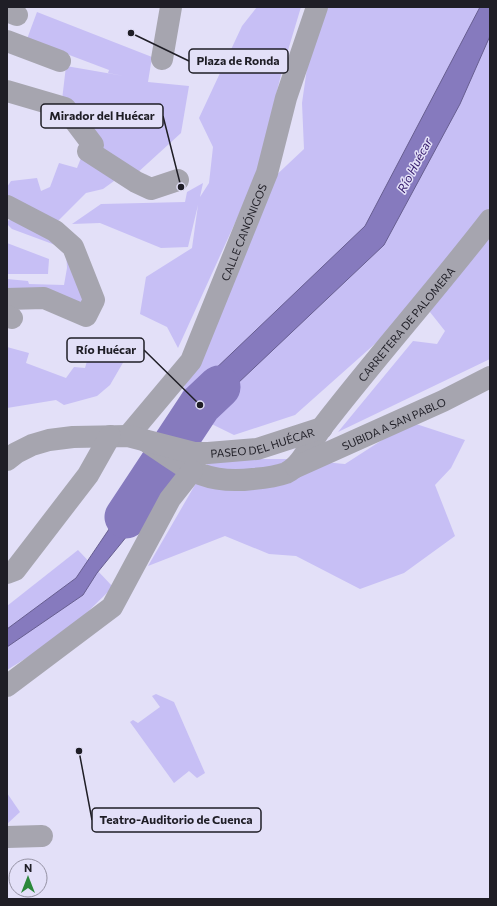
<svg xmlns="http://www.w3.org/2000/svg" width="497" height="906" font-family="Commissioner,sans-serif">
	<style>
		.green { fill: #c7bff5 }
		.water { fill: #867abe; stroke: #675e90 }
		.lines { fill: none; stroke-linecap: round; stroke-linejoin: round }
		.river { stroke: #867abe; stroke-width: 43 }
		.minor { stroke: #a6a5af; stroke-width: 22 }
		.labels { text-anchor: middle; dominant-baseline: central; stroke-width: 3; stroke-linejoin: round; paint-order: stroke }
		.street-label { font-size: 11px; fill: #1f1e26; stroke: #e3e0f8 }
		.water-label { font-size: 12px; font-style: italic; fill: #311668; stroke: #e3e0f8 }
		.leader { fill: none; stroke: #1f1e26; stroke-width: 1.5 }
		.callout-dot { fill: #1f1e26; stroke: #e3e0f8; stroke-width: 1.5 }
		.callout { fill: #e3e0f8; stroke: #1f1e26; stroke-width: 1.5 }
		.callout-label { font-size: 12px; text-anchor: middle; font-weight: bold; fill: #1f1e26 }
	</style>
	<rect width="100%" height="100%" fill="#e3e0f8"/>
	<g class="green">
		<path d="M257,7H301L283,67L255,179L178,348L167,327L140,314L146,277L192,248L198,205L188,247L161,248L100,223L72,224L101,204L185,202L187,192L203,183L200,197L209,183L213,147L199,118L242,26Z"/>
		<path d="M326,7H490V359L338,432L413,341L437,344L445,331L422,302L295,415L234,435L177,407L224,278L270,181L304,149L302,103L308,61Z"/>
		<path d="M37,12L152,57L148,82L189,86L181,133L136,174L95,148L62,100L66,66L124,76L108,73L109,70L27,39Z"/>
		<path d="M81,158L111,172L114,181L103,189L86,193L57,222L7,199V187L11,181L37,178L41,191L50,187L59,163L77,168Z"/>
		<path d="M18,217L72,250L86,309L7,297V279L28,281L29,284L64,285L67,268L66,249L12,229L7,224V221Z"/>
		<path d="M7,243L49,259L48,274H7Z"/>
		<path d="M7,347L29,353L26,363L66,378L74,367L85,368L89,354L116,362L119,352L128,354L110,385L97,396L64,405L56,400L7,408Z"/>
		<path d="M410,422L465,440L451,468L435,485L455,536L404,573L360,589L296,556L269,554L225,536L148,566L210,459H290L345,464Z"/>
		<path d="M78,550L113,587L65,634L7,670V606Z"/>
		<path d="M156,694L174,702L205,773L197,778L189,771L174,783L130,722L133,720L138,723L160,707L152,696Z"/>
		<path d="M7,793L20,812L7,824Z"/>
	</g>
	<g class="water">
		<path d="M480,7H490V36L460,104L384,245L218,402L197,439L170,426L188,395L365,226Z"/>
		<path d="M153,464L175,477L97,573L83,595L7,647V629L76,578Z"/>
	</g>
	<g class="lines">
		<path class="river" d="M126,517L200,405L219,387"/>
		<g class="minor">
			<path d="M7,11L17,15"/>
			<path d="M7,41L60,61"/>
			<path d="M162,59L171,7"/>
			<path d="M7,91L65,108L93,145L88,151L136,182L151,189L178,180"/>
			<path d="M7,206L55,231L73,247L94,300L86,316L44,298L7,299"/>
			<path d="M7,316L12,318"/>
			<path id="s1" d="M128,436L191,361L267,173L286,98L317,7"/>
			<path id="s2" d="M146,441C185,467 203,485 253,479C264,478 275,477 286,473C303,465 311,441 323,426C377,356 436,290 490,220"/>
			<path id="s3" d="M7,460L16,453L32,445L49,440L73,437L128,436L194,453H208L257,449L322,428"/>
			<path id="s4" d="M296,467L443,401L490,377"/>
			<path d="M7,573L15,570L88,475L110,436"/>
			<path d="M7,686L112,607L170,499L192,471"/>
			<path d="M7,837L42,836"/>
		</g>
	</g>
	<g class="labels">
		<g class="street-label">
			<text stroke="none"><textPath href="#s1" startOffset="237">CALLE CANÓNIGOS</textPath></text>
			<text stroke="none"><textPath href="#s2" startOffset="343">CARRETERA DE PALOMERA</textPath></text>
			<text stroke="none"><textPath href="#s4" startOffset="107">SUBIDA A SAN PABLO</textPath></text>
			<text stroke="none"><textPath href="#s3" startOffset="264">PASEO DEL HUÉCAR</textPath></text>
		</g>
		<g class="water-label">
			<text transform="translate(414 165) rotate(-62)">Río Huécar</text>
		</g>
	</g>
	<path class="leader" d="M131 33L189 61M181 187L163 116M200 405L144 350M79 751L92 820"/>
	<g class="callout-dot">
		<circle cx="131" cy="33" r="4"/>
		<circle cx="181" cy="187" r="4"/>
		<circle cx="200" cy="405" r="4"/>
		<circle cx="79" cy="751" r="4"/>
	</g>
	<g class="callout">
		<rect x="189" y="49" width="99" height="24" rx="4"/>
		<rect x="41" y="104" width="122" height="24" rx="4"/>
		<rect x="67" y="338" width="77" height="24" rx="4"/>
		<rect x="92" y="808" width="169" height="24" rx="4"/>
	</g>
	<g class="callout-label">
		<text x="238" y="65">Plaza de Ronda</text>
		<text x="102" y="120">Mirador del Huécar</text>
		<text x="106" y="354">Río Huécar</text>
		<text x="176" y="824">Teatro-Auditorio de Cuenca</text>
	</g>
	<rect width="497" height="906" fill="none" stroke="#1f1e26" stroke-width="16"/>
	<g transform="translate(28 878)"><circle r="19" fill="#e3e0f8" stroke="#9592a4"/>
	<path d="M0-3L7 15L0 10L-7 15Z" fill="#2a883a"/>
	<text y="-6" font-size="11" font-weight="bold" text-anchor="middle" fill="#1f1e26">N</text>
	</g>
</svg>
